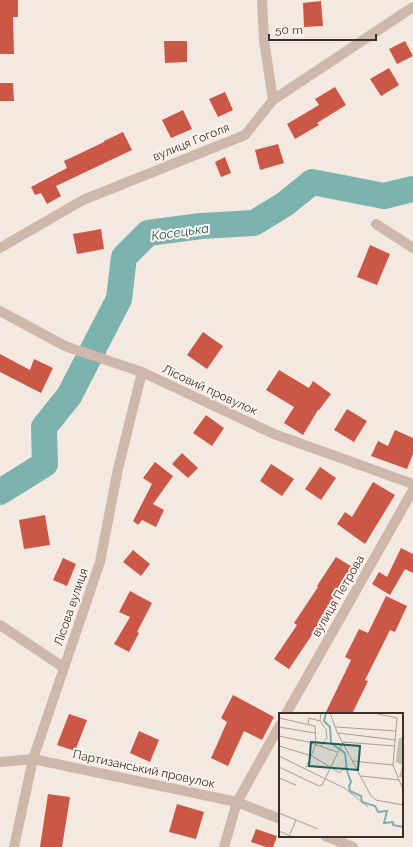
<svg xmlns="http://www.w3.org/2000/svg" width="413" height="847" font-family="Raleway,sans-serif">
	<style>
		.lines { fill: none; stroke-linecap: round; stroke-linejoin: round }
		.river { stroke: #7db3af; stroke-width: 26 }
		.building { fill: #cb5847 }
		.minor { stroke: #ceb7ab; stroke-width: 10 }
		.labels { text-anchor: middle; dominant-baseline: central; stroke-width: 4; stroke-linejoin: round; paint-order: stroke }
		.street-label { font-size: 12px; fill: #3b2e2a; stroke: #fbf3ed }
		.water-label { font-size: 13px; font-style: italic; fill: #1d5f5c; stroke: #fbf3ed }
		.inset-river { fill: none; stroke: #7db3af; stroke-width: 2 }
		.inset-road { fill: none; stroke: #aa9e97; stroke-width: 1 }
		.view { fill: #1d5f5c; fill-opacity: 0.15; stroke: #1d5f5c; stroke-width: 2 }
		.inset-edge { fill: none; stroke: #3b2e2a; stroke-width: 2 }
	</style>
	<rect width="100%" height="100%" fill="#f4e9e0"/>
	<g class="lines">
		<path class="river" d="M0,492L45,464L44,427L69,396L119,299L124,257L148,233L201,226L254,223L285,204L312,182L384,196L413,189"/>
	</g>
	<g class="building">
		<path d="M0,0H18V17H13L14,54H0Z"/>
		<path d="M321,1L323,26L304,27L303,3Z"/>
		<path d="M164,41H187V62L165,63Z"/>
		<path d="M405,41L413,56L397,64L389,49Z"/>
		<path d="M389,68L399,85L381,96L370,79Z"/>
		<path d="M0,83H13L14,101H0Z"/>
		<path d="M335,87L346,105L317,123L319,125L295,139L287,124L319,105L315,99Z"/>
		<path d="M225,92L233,110L218,117L209,99Z"/>
		<path d="M183,110L192,129L171,138L162,120Z"/>
		<path d="M123,132L132,150L56,186L61,196L47,204L41,193L35,195L31,187L67,168L64,161L104,142V141Z"/>
		<path d="M278,144L284,163L260,170L255,150Z"/>
		<path d="M225,157L231,173L221,177L215,162Z"/>
		<path d="M101,229L104,249L77,254L73,234Z"/>
		<path d="M370,245L390,254L377,285L357,277Z"/>
		<path d="M203,332L223,346L207,369L187,355Z"/>
		<path d="M0,354L30,370L34,359L53,368L41,393L0,372Z"/>
		<path d="M279,370L309,388L313,381L331,394L319,410H318L303,435L284,423L294,407L266,390Z"/>
		<path d="M347,409L367,421L354,442L334,430Z"/>
		<path d="M206,415L224,428L212,446L193,433Z"/>
		<path d="M395,430L413,438V454L407,469L371,456L378,441L388,446Z"/>
		<path d="M182,453L198,468L188,478L172,464Z"/>
		<path d="M155,462L173,476L153,504L164,510L156,527L142,520L138,525L133,521L152,484L143,478Z"/>
		<path d="M271,464L294,479L282,496L260,481Z"/>
		<path d="M320,467L336,478L321,500L305,489Z"/>
		<path d="M373,482L395,495L365,544L337,524L345,512L352,517Z"/>
		<path d="M45,515L50,545L24,549L19,520Z"/>
		<path d="M401,548L413,554V573L405,569L390,595L372,584L379,572L387,577Z"/>
		<path d="M133,550L150,564L141,576L123,562Z"/>
		<path d="M336,557L354,568L324,612L326,614L289,669L274,659L297,625L294,623L318,587L317,586Z"/>
		<path d="M63,558L76,564L67,586L53,580Z"/>
		<path d="M130,591L152,603L137,632L139,633L129,652L114,644L130,617L119,612Z"/>
		<path d="M386,596L407,606L395,632L390,630L365,680L368,681L352,714H325L351,660L345,657L359,629L368,633Z"/>
		<path d="M233,695L274,717L262,740L244,731L228,766L211,758L227,722L221,718Z"/>
		<path d="M69,714L87,720L75,751L57,745Z"/>
		<path d="M139,731L159,740L150,762L130,753Z"/>
		<path d="M48,794L70,797L62,847H40Z"/>
		<path d="M177,804L204,812L196,839L169,832Z"/>
		<path d="M256,829L277,836L273,847H266L251,842Z"/>
	</g>
	<g class="lines">
		<g class="minor">
			<path d="M262,0L264,40L273,100"/>
			<path d="M376,224L413,248"/>
			<path d="M0,248L83,200L245,135L273,100L413,7"/>
			<path d="M0,311L65,346L142,372L274,434L413,484"/>
			<path d="M0,625L63,667"/>
			<path d="M286,714L413,490"/>
			<path d="M0,762L33,759L237,802L280,819"/>
			<path d="M325,836L353,847"/>
			<path d="M14,847L33,759L100,562L118,469L142,372"/>
			<path d="M224,847L237,802L280,725"/>
		</g>
	</g>
	<g class="labels">
		<g class="street-label">
			<text transform="translate(191 142) rotate(-22)">вулиця Гоголя</text>
			<text transform="translate(210 390) rotate(25)">Лісовий провулок</text>
			<text transform="translate(338 596) rotate(-60)">вулиця Петрова</text>
			<text transform="translate(71 607) rotate(-71)">Лісова вулиця</text>
			<text transform="translate(144 769) rotate(12)">Партизанський провулок</text>
		</g>
		<g class="water-label">
			<text transform="translate(180 232) rotate(-8)">Косецька</text>
		</g>
	</g>
	<g transform="translate(279 713)">
		<rect width="124" height="124" fill="#f4e9e0"/>
		<path d="M124,24V64H120L123,52L117,49L118,38L120,25Z" fill="#bcc59f"/>
		<path class="inset-river" d="M47,0L45,8L51,14L52,30L66,40L68,58L72,69L70,73L71,78L82,83L83,89L96,93L99,99L108,98L105,110L114,109V112L124,114"/>
		<path class="inset-road" d="M51,0L58,19L92,83L97,87L124,92M95,0L118,5L114,52L120,67M0,5L36,13L37,31L27,55M29,11L30,5L41,8M0,14L36,20M57,14L117,18M59,20L117,27M0,23L29,29L58,39M0,33L33,43L61,60L66,54M42,33L48,25L47,16L41,8L42,0M0,43L67,76L89,94M73,48L114,52M0,54L40,73L43,72L64,29L116,33M82,63L120,67L124,76M0,65L17,72M0,100L39,116M0,118L14,124M11,121L17,107"/>
		<path class="view" d="M32,29L81,33L79,57L30,53Z"/>
		<rect width="124" height="124" class="inset-edge"/>
	</g>
	<path d="M269 34v6h107v-6" fill="none" stroke="#3b2e2a" stroke-width="2"/>
	<text x="275" y="34" font-size="12" fill="#3b2e2a" stroke="#fbf3ed" stroke-width="3" paint-order="stroke">50 m</text>
</svg>
